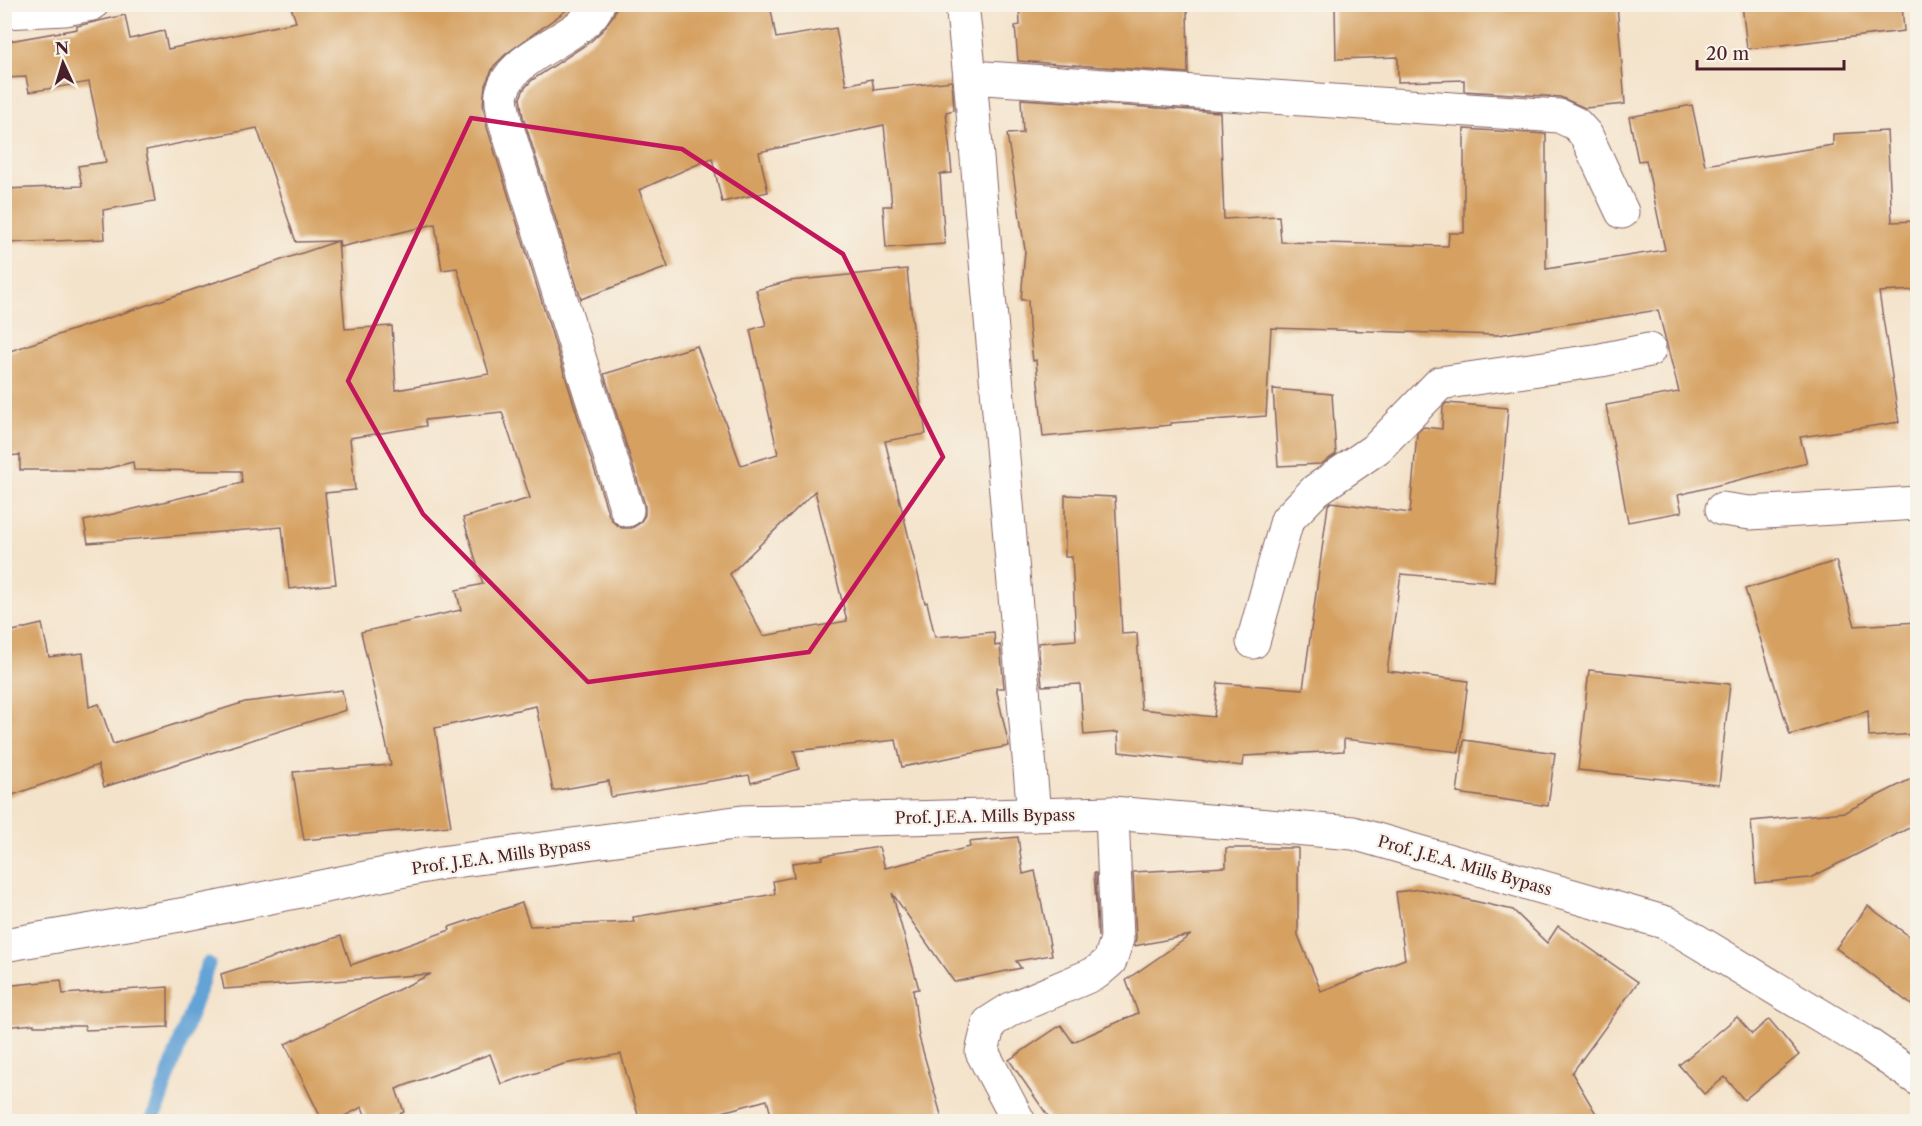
<svg xmlns="http://www.w3.org/2000/svg" width="1922" height="1126" font-family="'Libre Caslon Text',serif">
	<style>
		.lines { fill: none; stroke-linecap: round; stroke-linejoin: round }
		.stream { stroke: #63a3d6; stroke-width: 15 }
		.building { fill: #d5a060; fill-rule: evenodd }
		.minor-casing { stroke: #866463; stroke-width: 35 }
		.tertiary-casing { stroke: #866463; stroke-width: 35 }
		.minor { stroke: #fff; stroke-width: 33 }
		.tertiary { stroke: #fff; stroke-width: 33 }
		.marked { fill: none; stroke: #c2185b; stroke-width: 4.5; stroke-linejoin: round }
		.labels { text-anchor: middle; dominant-baseline: central; stroke-width: 4.5; stroke-linejoin: round; paint-order: stroke }
		.street-label { font-size: 16px; fill: #4a1f2b; stroke: #f7f3e8 }
	</style>
	<rect width="100%" height="100%" fill="#f7f3e8"/>
	<filter id="ink" filterUnits="userSpaceOnUse"><feTurbulence type="fractalNoise" baseFrequency=".0167" numOctaves="2"/><feDisplacementMap in="SourceGraphic" scale="12" xChannelSelector="R" yChannelSelector="G"/><feConvolveMatrix kernelMatrix="1 2 1 2 8 2 1 2 1" color-interpolation-filters="sRGB"/></filter>
	<filter id="wash" filterUnits="userSpaceOnUse"><feTurbulence type="fractalNoise" baseFrequency=".008" numOctaves="4" result="noise"/><feDisplacementMap in="SourceGraphic" scale="24" xChannelSelector="R" yChannelSelector="G"/><feGaussianBlur stdDeviation="1.35" result="paint"/><feColorMatrix in="noise" values="0 0 0 0 0 0 0 0 0 0 0 0 0 0 0 0 0 1.4 0 .05"/><feComposite in="paint" operator="in"/></filter>
	<g filter="url(#wash)">
		<rect width="100%" height="100%" fill="#f4e3cb"/>
		<g class="lines">
			<path class="stream" d="M152,1122L208,964"/>
		</g>
		<g id="blocks">
			<g class="building">
				<path d="M290,4H575L506,54L494,66L485,85L483,105L487,127L609,516L614,523L622,528H632L640,523L645,515V505L604,374L697,346L741,465L778,454L750,330L766,325L756,290L789,281L907,269L920,397L926,434L885,441L925,603L927,602L935,637L994,632L995,646L1000,645L1004,688H996L1009,746L902,767L896,740L794,751L799,769L751,783L749,775L611,797L609,781L553,791L536,706L435,728L451,826L304,840L293,772L391,765L361,632L461,610L456,590L483,584L463,518L530,498L502,412L425,420L426,426L350,438L355,490L325,493L336,584L289,589L282,527L88,543L84,521L242,483L241,471L134,470L133,462L101,470H20V455L4,456V353L338,241L345,329L392,326L396,390L489,374L457,268L442,270L435,224L340,247L339,241L296,242L257,128L146,150L155,201L103,210L105,239L4,243V189L82,186L78,166L106,162L89,82L29,92L26,77L4,78V42L77,29V26L125,15L130,39L164,31L168,49L296,22ZM815,491L847,621L763,636L730,574Z"/>
				<path d="M617,4H770L776,38L836,28L846,85L872,79L874,90L952,81L954,110L946,112L952,173L940,174L945,244L886,248L883,206H892L884,125L759,152L768,192L722,202L712,158L639,190L668,267L581,299L523,117L520,98L524,89L532,80L590,42L603,30L614,14Z"/>
				<path d="M1019,4H1059V7L1187,6L1188,73L1018,61L1015,26L1020,25Z"/>
				<path d="M1406,4H1617L1625,104L1585,108L1560,97L1464,91V80L1398,82V57L1336,59L1335,7Z"/>
				<path d="M1742,4H1902L1904,31L1747,49Z"/>
				<path d="M1021,99L1220,112L1224,219L1279,216L1281,242L1448,246L1449,233H1464V129L1546,134V269L1665,250L1646,160L1638,161L1629,117L1692,105L1705,165L1833,145V134L1887,131L1892,222L1917,221V290L1879,292L1899,422L1800,437L1807,463L1678,495L1682,512L1628,522L1606,405L1679,392L1658,310L1498,335L1271,328L1266,416L1171,423V425L1043,437L1036,360L1033,361L1029,327L1028,300H1021L1025,250L1007,134L1023,133Z"/>
				<path d="M1273,389L1332,394L1336,454L1321,464L1278,466Z"/>
				<path d="M1446,403L1508,408L1494,582L1401,574L1387,671L1468,681L1459,752L1344,739V751L1244,756L1243,766L1119,752L1118,732L1084,735L1080,684L1042,686L1038,643L1076,640L1072,557H1065V495L1115,497L1122,634L1137,633L1141,709L1214,717L1218,683L1303,689L1328,505L1331,502L1410,513L1417,433L1423,427L1442,429L1443,407Z"/>
				<path d="M1836,561L1855,626L1917,622V734L1869,737L1868,711L1790,735L1745,589Z"/>
				<path d="M42,624L49,657L83,653L89,707L99,704L113,744L245,702L342,690L346,710L104,787L98,765L4,798V633Z"/>
				<path d="M1589,670L1730,684L1719,785L1578,770Z"/>
				<path d="M1464,740L1555,753L1548,806L1457,793Z"/>
				<path d="M1917,776V824L1810,878L1756,883L1751,821L1845,812Z"/>
				<path d="M1018,837L1023,874L1035,871L1052,955L1016,961L1021,968L954,982L892,893L919,989L913,990L919,1037L943,1122H773L767,1100L685,1122H640L621,1054L564,1064L501,1084L490,1054L396,1089L404,1112L378,1122H368L362,1107L333,1122H323L285,1044L431,974L224,989L221,974L341,936L351,965L450,930L449,927L522,903L530,926L634,922L633,917L775,894L773,881L794,877L792,863L823,859L822,856L879,847L885,868L970,847L969,842Z"/>
				<path d="M1226,848H1298V935L1321,991L1405,959L1396,892L1421,889L1513,910L1547,943L1558,926L1638,982L1572,1073L1601,1122H1052L1009,1060L1061,1025L1073,1042L1138,1013L1126,980L1191,935L1134,946L1136,938L1133,872L1226,867Z"/>
				<path d="M1094,873H1096L1098,937Z"/>
				<path d="M1868,906L1917,942V1009L1836,948Z"/>
				<path d="M61,980L63,994L168,987V1027L85,1030V1026H34V1024L4,1027V986Z"/>
				<path d="M1737,1017L1752,1034L1769,1019L1799,1055L1744,1100L1725,1077L1704,1094L1679,1065Z"/>
			</g>
		</g>
	</g>
	<g filter="url(#ink)">
		<use href="#blocks" fill-opacity="0" stroke="#866463" stroke-width="1.5"/>
		<g class="lines">
			<g class="minor-casing">
				<g id="minor">
					<path d="M598,4C586,38 512,51 502,93C500,100 504,113 505,121L627,510"/>
					<path d="M962,4L970,77L1034,815"/>
					<path d="M4,12L65,9L92,4"/>
					<path d="M970,77L1559,116L1576,124L1586,135L1622,212"/>
					<path d="M1722,509L1750,513L1918,503"/>
					<path d="M1253,642L1287,520L1316,490L1377,448L1440,383L1601,360L1649,350"/>
					<path d="M1019,1122L982,1052L989,1023L1011,1009L1096,973L1110,961L1117,939L1112,813"/>
				</g>
			</g>
			<g class="tertiary-casing">
				<path id="tertiary" d="M4,945L186,914L440,863L742,822L1112,813L1353,833L1667,923L1863,1041L1918,1079"/>
			</g>
			<use href="#minor" class="minor"/>
			<use href="#tertiary" class="tertiary"/>
		</g>
	</g>
	<path class="marked" d="M471,118L682,149L843,254L943,457L809,652L588,682L423,514L348,381Z"/>
	<g class="labels">
		<g class="street-label">
			<text transform="translate(985 816) rotate(-1)">Prof. J.E.A. Mills Bypass</text>
			<text transform="translate(501 856) rotate(-8)">Prof. J.E.A. Mills Bypass</text>
			<text transform="translate(1465 865) rotate(16)">Prof. J.E.A. Mills Bypass</text>
		</g>
	</g>
	<rect width="1922" height="1126" fill="none" stroke="#f7f3e8" stroke-width="24"/>
	<g transform="translate(63 63) rotate(356)" stroke="#f7f3e8" stroke-width="4.5" paint-order="stroke">
	<path d="M0-4.5L10 22L0 15L-10 22Z" fill="#4a1f2b"/>
	<text y="-9" font-size="16" font-weight="bold" text-anchor="middle" fill="#4a1f2b">N</text>
	</g>
	<path d="M1697 60v9h147v-9" fill="none" stroke="#4a1f2b" stroke-width="3"/>
	<text x="1706" y="60" font-size="18" fill="#4a1f2b" stroke="#f7f3e8" stroke-width="4.5" paint-order="stroke">20 m</text>
</svg>
